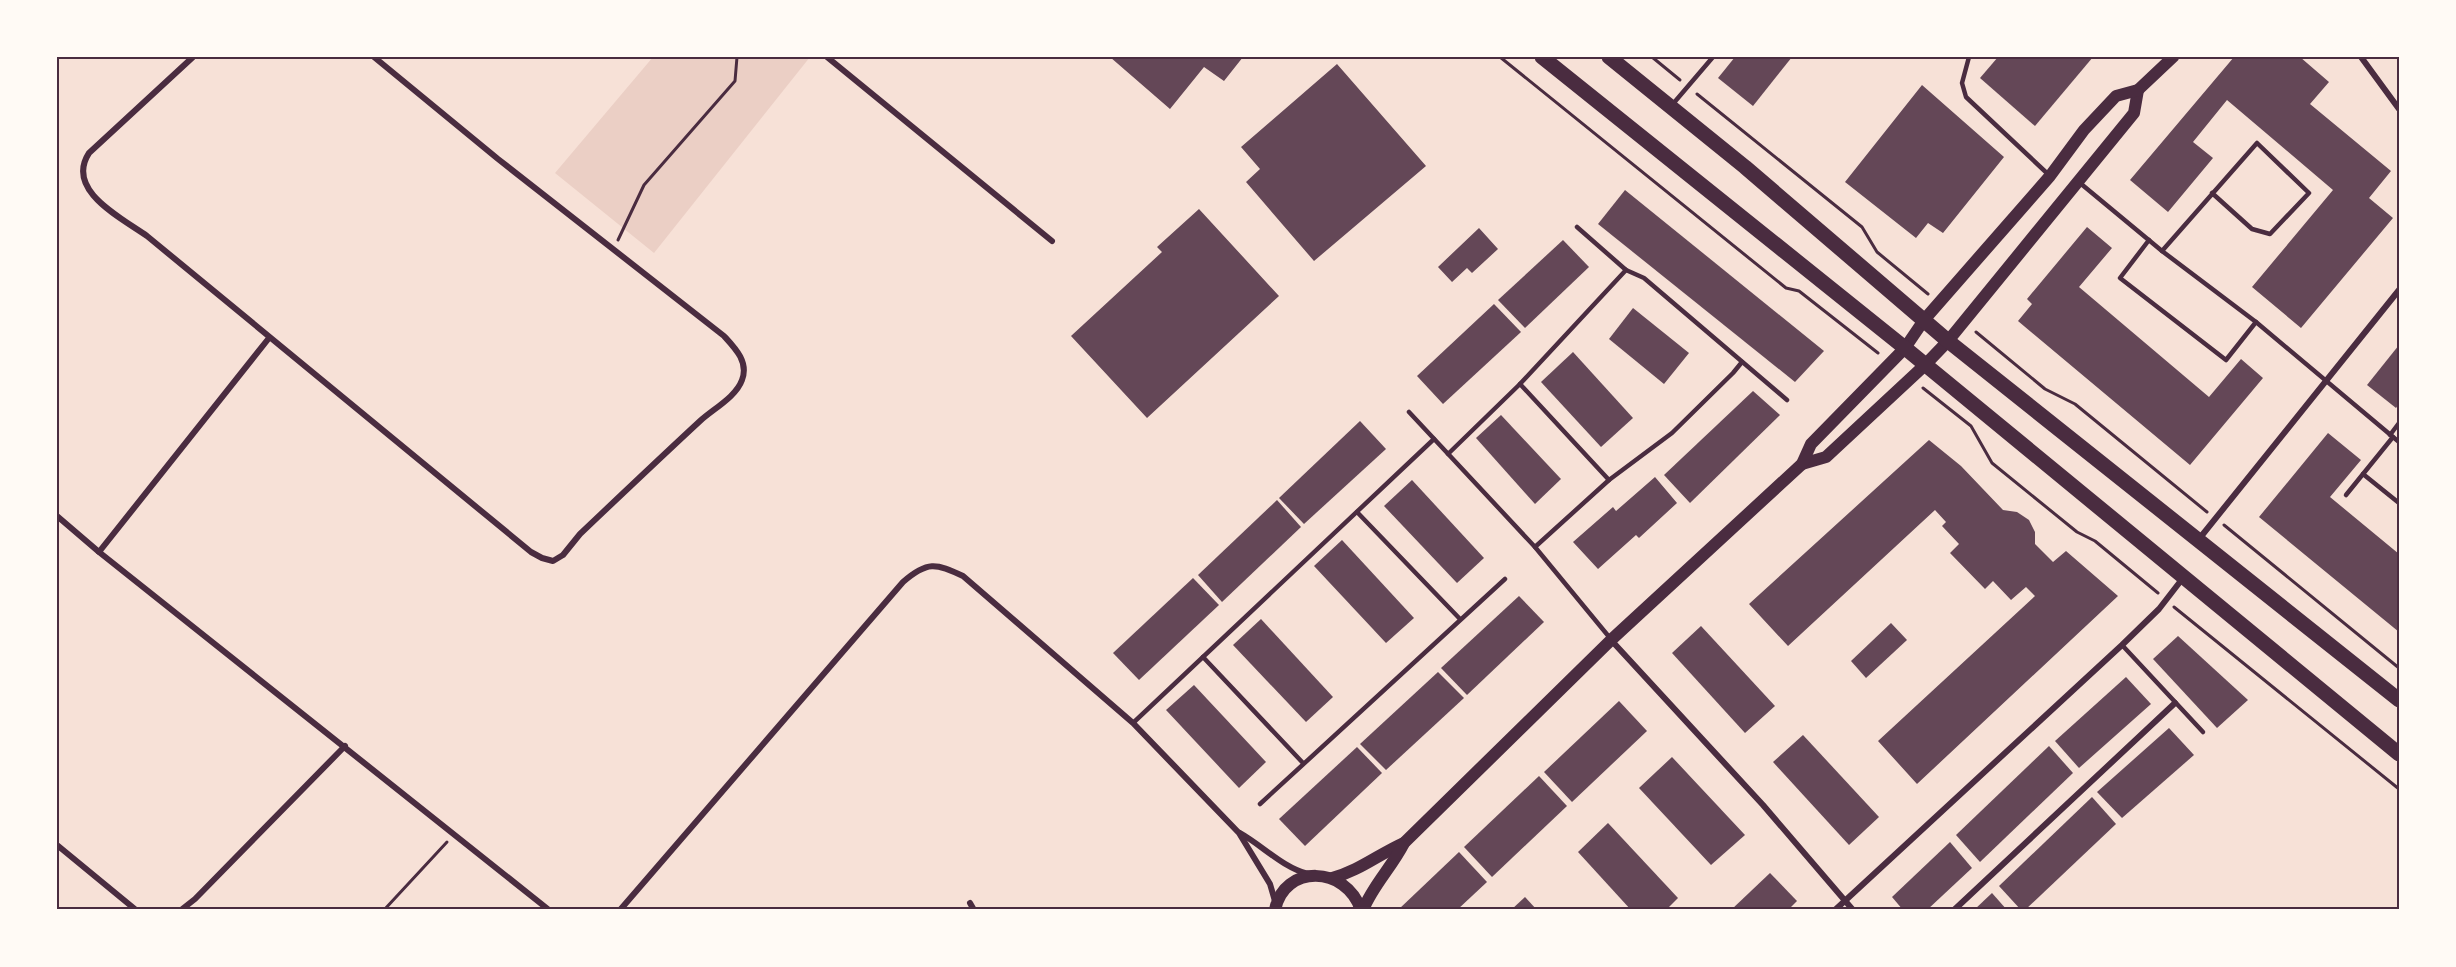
<svg xmlns="http://www.w3.org/2000/svg" width="2456" height="967" font-family="'PT Sans',sans-serif">
	<style>
		.green { fill: #ebcfc5 }
		.building { fill: #644757 }
		.lines { fill: none; stroke-linecap: round; stroke-linejoin: round }
		.path { stroke: #4a2c40; stroke-width: 3 }
		.service { stroke: #4a2c40; stroke-width: 4.5 }
		.minor { stroke: #4a2c40; stroke-width: 6 }
		.secondary { stroke: #4a2c40; stroke-width: 12 }
		.primary { stroke: #4a2c40; stroke-width: 15 }
		.neatline { fill: none; stroke: #4a2c40; stroke-width: 2 }
	</style>
	<rect width="100%" height="100%" fill="#f7e1d7"/>
	<path class="green" d="M653,57H810L654,253L555,173Z"/>
	<g class="building">
		<path d="M1110,57H1243L1224,81L1204,67L1170,109Z"/>
		<path d="M1735,57H1792L1753,106L1718,78Z"/>
		<path d="M1998,57H2093L2035,126L1980,78Z"/>
		<path d="M2234,57H2300L2329,82L2310,104L2391,171L2369,198L2393,218L2301,328L2252,287L2333,190L2227,100L2193,142L2213,158L2168,212L2130,180Z"/>
		<path d="M1337,64L1426,166L1314,261L1246,182L1260,169L1241,147Z"/>
		<path d="M1922,85L2004,157L1943,233L1928,223L1916,238L1845,182Z"/>
		<path d="M1625,190L1824,351L1795,382L1598,224Z"/>
		<path d="M1199,209L1279,296L1147,418L1071,336L1162,252L1157,247Z"/>
		<path d="M2087,227L2112,248L2079,287L2209,397L2241,359L2263,378L2190,465L2018,321L2032,304L2027,299Z"/>
		<path d="M1479,228L1498,249L1472,273L1467,268L1452,282L1438,267Z"/>
		<path d="M1563,240L1589,267L1525,328L1498,300Z"/>
		<path d="M1494,304L1521,332L1443,404L1417,376Z"/>
		<path d="M1633,308L1689,353L1664,384L1609,339Z"/>
		<path d="M2399,345V404L2396,408L2367,385Z"/>
		<path d="M1573,352L1633,418L1601,447L1541,382Z"/>
		<path d="M1753,391L1780,415L1690,503L1664,475Z"/>
		<path d="M1501,415L1561,479L1535,504L1476,438Z"/>
		<path d="M1360,421L1386,449L1304,524L1279,498Z"/>
		<path d="M2328,433L2361,460L2330,497L2399,554V632L2259,517Z"/>
		<path d="M1929,440L1961,466L2003,510L2017,512L2029,520L2035,532V544L2053,562L2066,551L2118,596L1917,784L1878,741L2035,596L2026,587L2011,600L1993,581L1985,589L1950,553L1959,544L1942,526L1946,522L1935,510L1788,646L1749,604Z"/>
		<path d="M1655,477L1677,503L1639,538L1636,535L1598,569L1573,542L1613,507L1616,511Z"/>
		<path d="M1412,480L1484,558L1457,583L1384,506Z"/>
		<path d="M1277,500L1301,527L1222,602L1198,575Z"/>
		<path d="M1342,540L1414,618L1386,643L1314,566Z"/>
		<path d="M1193,578L1219,605L1139,680L1113,653Z"/>
		<path d="M1519,596L1544,622L1467,695L1441,668Z"/>
		<path d="M1261,619L1333,697L1306,722L1233,645Z"/>
		<path d="M1891,623L1907,640L1866,678L1851,661Z"/>
		<path d="M1701,626L1775,706L1745,733L1672,653Z"/>
		<path d="M2178,636L2248,700L2217,728L2153,659Z"/>
		<path d="M1438,672L1464,698L1386,770L1360,744Z"/>
		<path d="M2126,677L2151,704L2079,768L2055,741Z"/>
		<path d="M1194,685L1266,762L1239,788L1166,710Z"/>
		<path d="M1619,701L1647,731L1572,802L1544,772Z"/>
		<path d="M2169,728L2194,755L2122,818L2097,792Z"/>
		<path d="M1803,735L1879,817L1849,845L1773,762Z"/>
		<path d="M2049,746L2073,773L1980,862L1956,835Z"/>
		<path d="M1357,747L1382,773L1305,846L1279,819Z"/>
		<path d="M1672,757L1745,835L1711,865L1639,788Z"/>
		<path d="M1539,776L1567,806L1492,877L1464,847Z"/>
		<path d="M2092,797L2116,824L2025,910H2021L1999,886Z"/>
		<path d="M1608,823L1678,898L1666,910H1631L1578,852Z"/>
		<path d="M1950,842L1972,868L1927,910H1903L1892,897Z"/>
		<path d="M1459,852L1487,882L1457,910H1398Z"/>
		<path d="M1770,873L1797,901L1788,910H1731Z"/>
		<path d="M1992,893L2007,910H1974Z"/>
		<path d="M1525,897L1537,910H1511Z"/>
	</g>
	<g class="lines">
		<g class="path">
			<path d="M1500,57L1786,288L1799,291L1878,353"/>
			<path d="M1652,57L1680,80"/>
			<path d="M1697,94L1862,227L1877,252L1928,294"/>
			<path d="M618,240L644,185L735,81L737,57"/>
			<path d="M1976,332L2045,389L2075,404L2207,512"/>
			<path d="M1923,388L1971,426L1992,463L2077,532L2095,541L2158,593"/>
			<path d="M2224,525L2399,668"/>
			<path d="M2174,607L2399,789"/>
			<path d="M384,910L447,842"/>
		</g>
		<g class="service">
			<path d="M1969,57L1962,83L1966,97L2050,176"/>
			<path d="M1672,105L1713,57"/>
			<path d="M2080,183L2162,251L2256,322L2399,442"/>
			<path d="M1577,227L1626,270L1644,278L1787,400"/>
			<path d="M2149,240L2120,278L2226,360L2256,322"/>
			<path d="M2162,251L2257,143L2309,193L2270,234L2252,229L2212,193"/>
			<path d="M1520,384L1609,480"/>
			<path d="M1409,412L1535,547L1610,638"/>
			<path d="M2390,435L2399,423"/>
			<path d="M1448,454L1520,384L1626,270"/>
			<path d="M2363,474L2399,503"/>
			<path d="M2346,495L2393,437"/>
			<path d="M1357,512L1460,619"/>
			<path d="M1535,547L1609,480L1672,433L1733,373L1742,362"/>
			<path d="M2122,645L2203,732"/>
			<path d="M1203,657L1303,763"/>
			<path d="M1133,723L1434,439"/>
			<path d="M1260,804L1505,579"/>
		</g>
		<g class="minor">
			<path d="M193,57L89,153C65,190 120,217 147,236L531,552L542,558L553,561L563,555L580,534C620,496 660,458 700,421C713,409 736,397 742,380C749,362 735,348 724,336L498,159L374,57"/>
			<path d="M827,57L1052,241"/>
			<path d="M2361,57L2399,109"/>
			<path d="M57,516L99,552L549,910"/>
			<path d="M2199,539L2399,290"/>
			<path d="M99,552L269,338"/>
			<path d="M1611,640L1763,805L1853,910"/>
			<path d="M1240,833C1263,846 1282,867 1308,874"/>
			<path d="M57,845L136,910"/>
			<path d="M970,903L974,910"/>
			<path d="M181,910L195,899L345,746"/>
			<path d="M620,910L903,582C927,561 936,563 963,576L1133,723L1239,833L1270,884L1275,901"/>
			<path d="M1835,910L2122,645L2159,609L2183,578"/>
			<path d="M1954,910L2175,703"/>
		</g>
		<g class="secondary">
			<path d="M1802,464L1826,457L1925,365L1948,341L2134,113L2138,90"/>
			<path d="M1332,878C1359,871 1379,854 1404,843"/>
			<path d="M1275,910C1284,864 1346,865 1361,910"/>
			<path d="M1363,910C1373,885 1392,867 1404,843L1611,640L1802,464L1811,444L1905,348L1924,320L2050,176L2084,130L2116,96L2138,90L2173,57"/>
		</g>
		<g class="primary">
			<path d="M1542,57L1905,348L2399,754"/>
			<path d="M1609,57L1745,167L1948,341L2399,700"/>
		</g>
	</g>
	<rect width="2456" height="967" fill="none" stroke="#fffaf5" stroke-width="117"/>
	<rect x="58" y="58" width="2340" height="850" class="neatline"/>
</svg>
